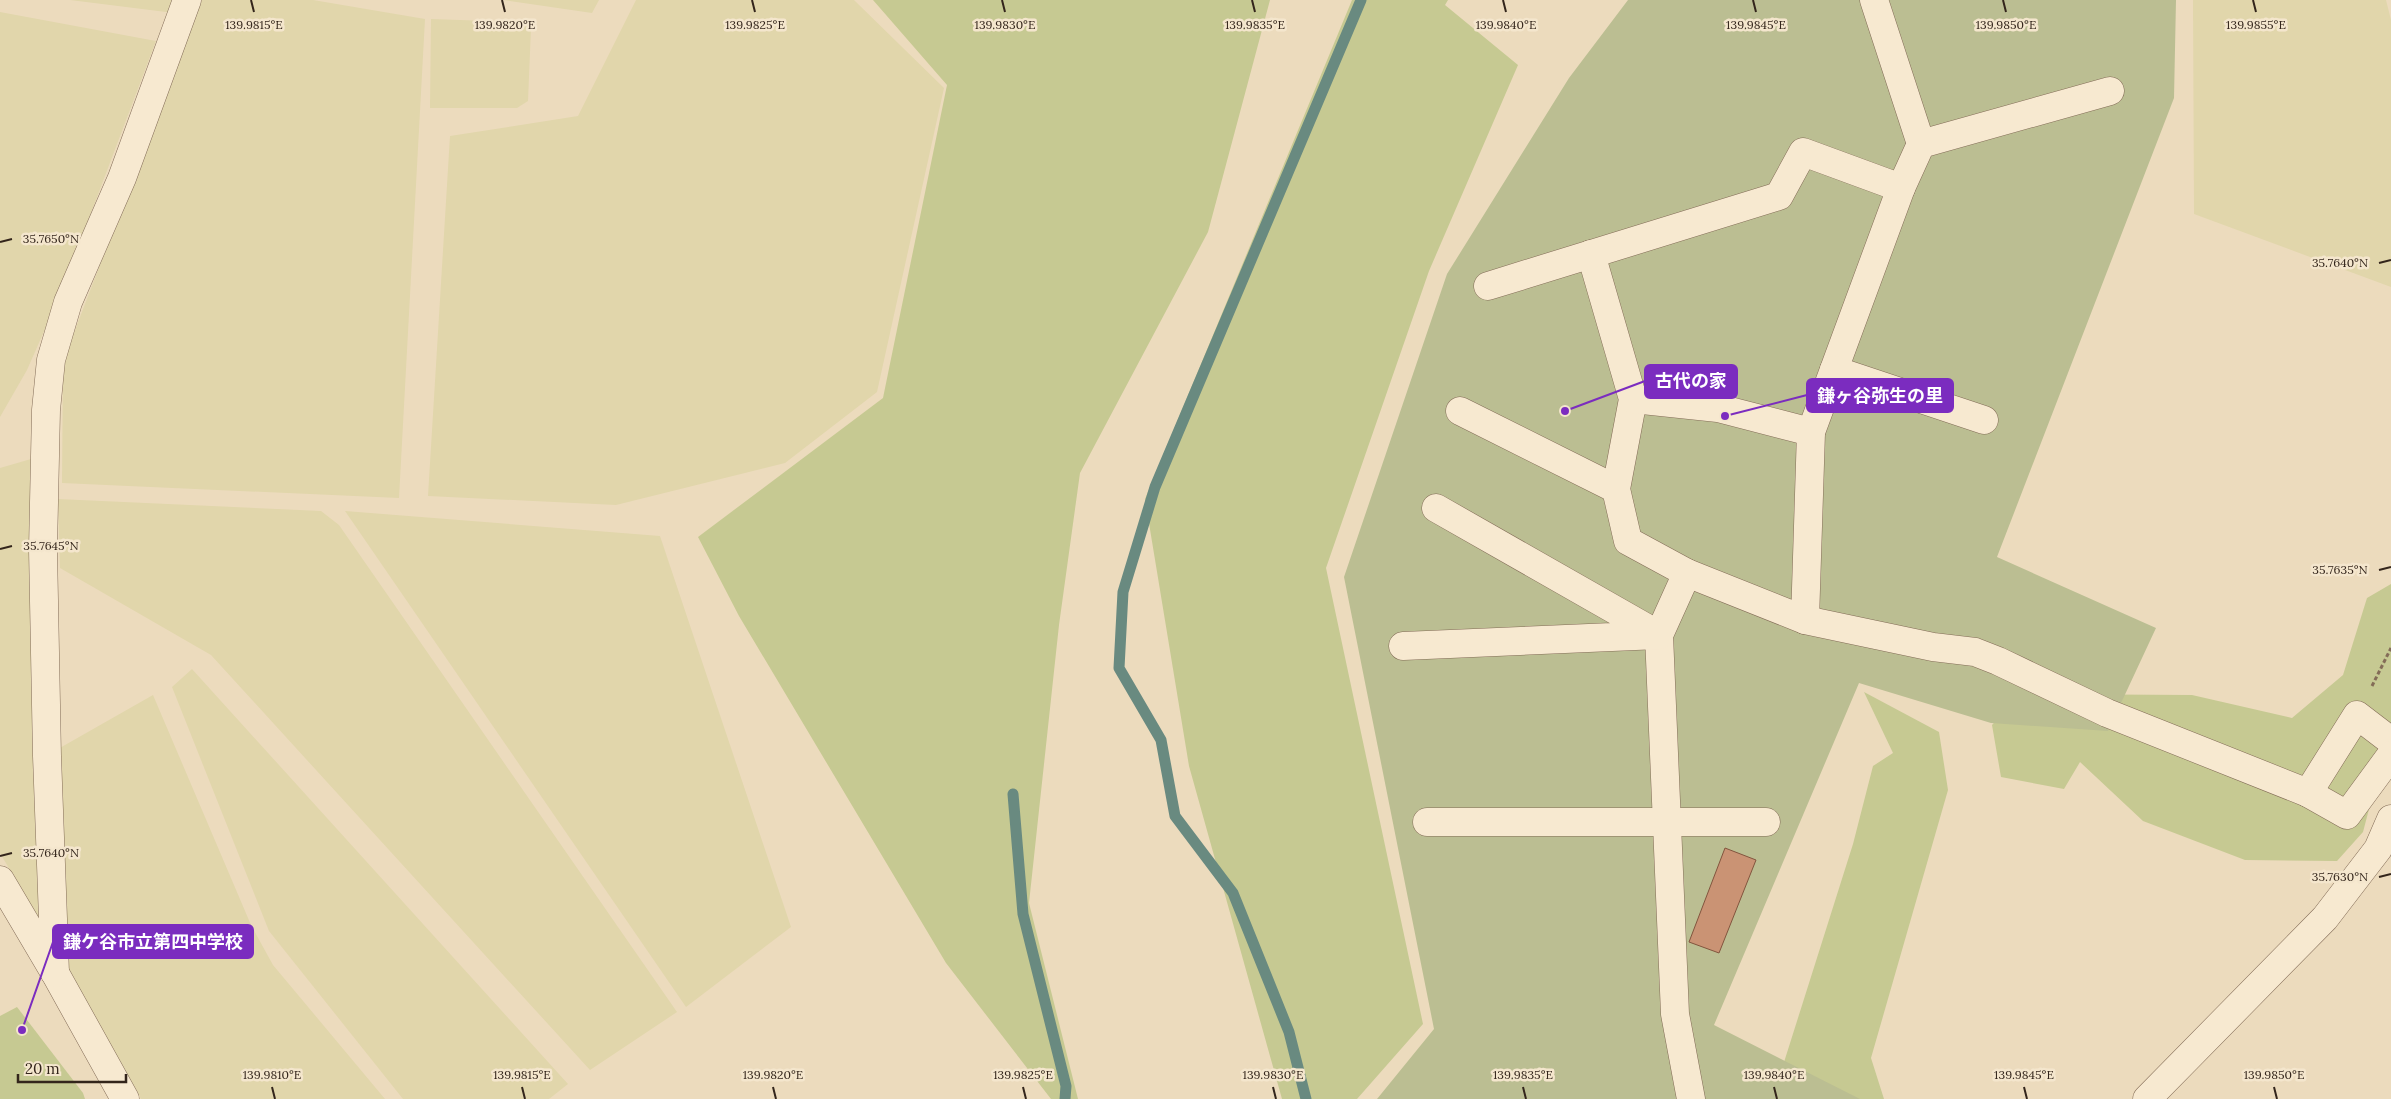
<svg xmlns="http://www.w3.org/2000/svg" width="2391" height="1099" font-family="Lora,'Noto Sans JP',serif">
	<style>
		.farmland { fill: #e1d6ab }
		.green { fill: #c6c992 }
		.cemetery { fill: #bbbe92 }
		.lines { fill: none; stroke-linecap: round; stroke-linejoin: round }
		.stream { stroke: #698a80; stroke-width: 11 }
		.building { fill: #ca9374; stroke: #82553e }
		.minor-casing { stroke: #836c57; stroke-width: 29 }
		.path { stroke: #836c57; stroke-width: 3; stroke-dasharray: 4 2.5; stroke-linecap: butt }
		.minor { stroke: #f7e9d0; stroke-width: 28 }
		.ticks { fill: none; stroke: #33251b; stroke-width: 2 }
		.ticks-label { font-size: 12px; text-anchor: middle; fill: #33251b; stroke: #f4e6cd; stroke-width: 5; stroke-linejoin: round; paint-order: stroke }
		.leader { fill: none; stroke: #7b2cbf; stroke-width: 2 }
		.callout-dot { fill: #7b2cbf; stroke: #f4e6cd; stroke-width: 2 }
		.callout { fill: #7b2cbf; stroke: #7b2cbf; stroke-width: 2 }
		.callout-label { font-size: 18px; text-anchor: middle; font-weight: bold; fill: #fff }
	</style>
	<rect width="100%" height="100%" fill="#ecdbbd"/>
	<g class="farmland">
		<path d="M70,0H179L174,13Z"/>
		<path d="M202,0H313L425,19L399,498L62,483L63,361Z"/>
		<path d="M503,0H599L592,13Z"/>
		<path d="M636,0H854L944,88L877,392L785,463L616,505L428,496L450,136L578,116Z"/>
		<path d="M2193,0H2386L2391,20V287L2194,214Z"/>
		<path d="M0,12L156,41L60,295L27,370L0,417Z"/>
		<path d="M431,19L518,22L531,28L528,101L517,108H430Z"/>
		<path d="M31,459L40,921L0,853V468Z"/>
		<path d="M58,499L321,511L339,525L677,1012L590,1070L211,655L60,568Z"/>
		<path d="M345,511L660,536L791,927L686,1007Z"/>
		<path d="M192,669L568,1084L549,1099H403L269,931L172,687Z"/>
		<path d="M153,695L251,925L273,965L385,1099H141L66,964L58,749Z"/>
	</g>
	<g class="green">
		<path d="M873,0H1270L1208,232L1080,473L1059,625L1029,903L1078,1099H1051L946,963L739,616L698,537L883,398L947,85Z"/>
		<path d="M1352,0H1448L1445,5L1518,65L1429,271L1326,568L1423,1024L1357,1099H1282L1189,766L1145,499Z"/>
		<path d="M2391,584V750L2383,756L2363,832L2337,861L2245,860L2143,821L2080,762L2064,789L2001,777L1992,725L2021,694L2192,695L2292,718L2343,675L2367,598Z"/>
		<path d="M1864,692L1939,732L1948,790L1871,1058L1884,1099H1789L1779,1078L1853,844L1873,766L1893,753Z"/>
		<path d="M17,1007L83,1093L85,1099H0V1016Z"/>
	</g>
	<path class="cemetery" d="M1628,0H2176L2174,98L1997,557L2156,628L2108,731L1991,723L1859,683L1714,1025L1860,1099H1377L1434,1029L1344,577L1447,274L1569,78Z"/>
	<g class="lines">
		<g class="stream">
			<path d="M1013,794L1023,914L1066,1086L1065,1099"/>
			<path d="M1306,1099L1289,1032L1233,893L1175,816L1161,740L1119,668L1123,592L1155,487L1361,0"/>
		</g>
	</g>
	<path class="building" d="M1725,848L1756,860L1719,953L1689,942Z"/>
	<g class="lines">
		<g class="minor-casing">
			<g id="minor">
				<path d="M1874,0L1921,144"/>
				<path d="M1901,188L1921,144L2110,91"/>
				<path d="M1591,254L1633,399L1616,489L1628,541L1687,573L1805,620L1933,647L1975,652L1998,661L2107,713L2308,793L2357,715L2391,741"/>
				<path d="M1488,286L1779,196L1803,152L1901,188L1811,432L1805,620"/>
				<path d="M1834,370L1984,420"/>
				<path d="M1633,399L1718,408L1811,432"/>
				<path d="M1460,411L1616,489"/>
				<path d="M1687,573L1659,635L1675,1014L1691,1099"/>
				<path d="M1403,646L1659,635L1436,508"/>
				<path d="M2308,793L2347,815L2391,755"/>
				<path d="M1427,822H1766"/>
				<path d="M0,880L55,973L125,1099"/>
				<path d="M55,973L47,756L43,549L46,410L51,360L68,302L122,178L187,0"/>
				<path d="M2147,1099L2325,918L2378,849L2391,819"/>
			</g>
		</g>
		<path class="path" d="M2372,686L2391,648"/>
		<use href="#minor" class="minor"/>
	</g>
	<path class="ticks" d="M251,0L254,12M502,0L505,12M752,0L755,12M1002,0L1005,12M1252,0L1255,12M1503,0L1506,12M1753,0L1756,12M2003,0L2006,12M2253,0L2256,12M0,242L12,239M2379,263L2391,260M0,549L12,546M2379,570L2391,567M0,856L12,853M2379,877L2391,874M272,1087L275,1099M522,1087L525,1099M773,1087L776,1099M1023,1087L1026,1099M1273,1087L1276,1099M1523,1087L1526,1099M1774,1087L1777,1099M2024,1087L2027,1099M2274,1087L2277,1099"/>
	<g class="ticks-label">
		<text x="254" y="29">139.9815°E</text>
		<text x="505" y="29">139.9820°E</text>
		<text x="755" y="29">139.9825°E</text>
		<text x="1005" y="29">139.9830°E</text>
		<text x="1255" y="29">139.9835°E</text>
		<text x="1506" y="29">139.9840°E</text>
		<text x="1756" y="29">139.9845°E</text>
		<text x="2006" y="29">139.9850°E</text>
		<text x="2256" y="29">139.9855°E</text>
		<text x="51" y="243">35.7650°N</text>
		<text x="2340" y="267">35.7640°N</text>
		<text x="51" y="550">35.7645°N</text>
		<text x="2340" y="574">35.7635°N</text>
		<text x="51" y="857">35.7640°N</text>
		<text x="2340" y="881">35.7630°N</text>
		<text x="272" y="1079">139.9810°E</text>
		<text x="522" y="1079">139.9815°E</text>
		<text x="773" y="1079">139.9820°E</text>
		<text x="1023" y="1079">139.9825°E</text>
		<text x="1273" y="1079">139.9830°E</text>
		<text x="1523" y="1079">139.9835°E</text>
		<text x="1774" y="1079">139.9840°E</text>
		<text x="2024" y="1079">139.9845°E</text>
		<text x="2274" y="1079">139.9850°E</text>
	</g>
	<path class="leader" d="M1565 411L1645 381M1725 416L1807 395M22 1030L53 942"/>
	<g class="callout-dot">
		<circle cx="1565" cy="411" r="5"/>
		<circle cx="1725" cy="416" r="5"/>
		<circle cx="22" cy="1030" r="5"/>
	</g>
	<g class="callout">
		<rect x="1645" y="365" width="92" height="33" rx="5"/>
		<rect x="1807" y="379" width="146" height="33" rx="5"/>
		<rect x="53" y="925" width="200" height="33" rx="5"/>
	</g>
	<g class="callout-label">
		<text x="1691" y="387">古代の家</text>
		<text x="1880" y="402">鎌ヶ谷弥生の里</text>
		<text x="153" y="948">鎌ケ谷市立第四中学校</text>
	</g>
	<path d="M18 1074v8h108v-8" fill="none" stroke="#33251b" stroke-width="2.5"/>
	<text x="25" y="1074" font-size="15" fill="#33251b" stroke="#f4e6cd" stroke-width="4" paint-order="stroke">20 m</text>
</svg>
